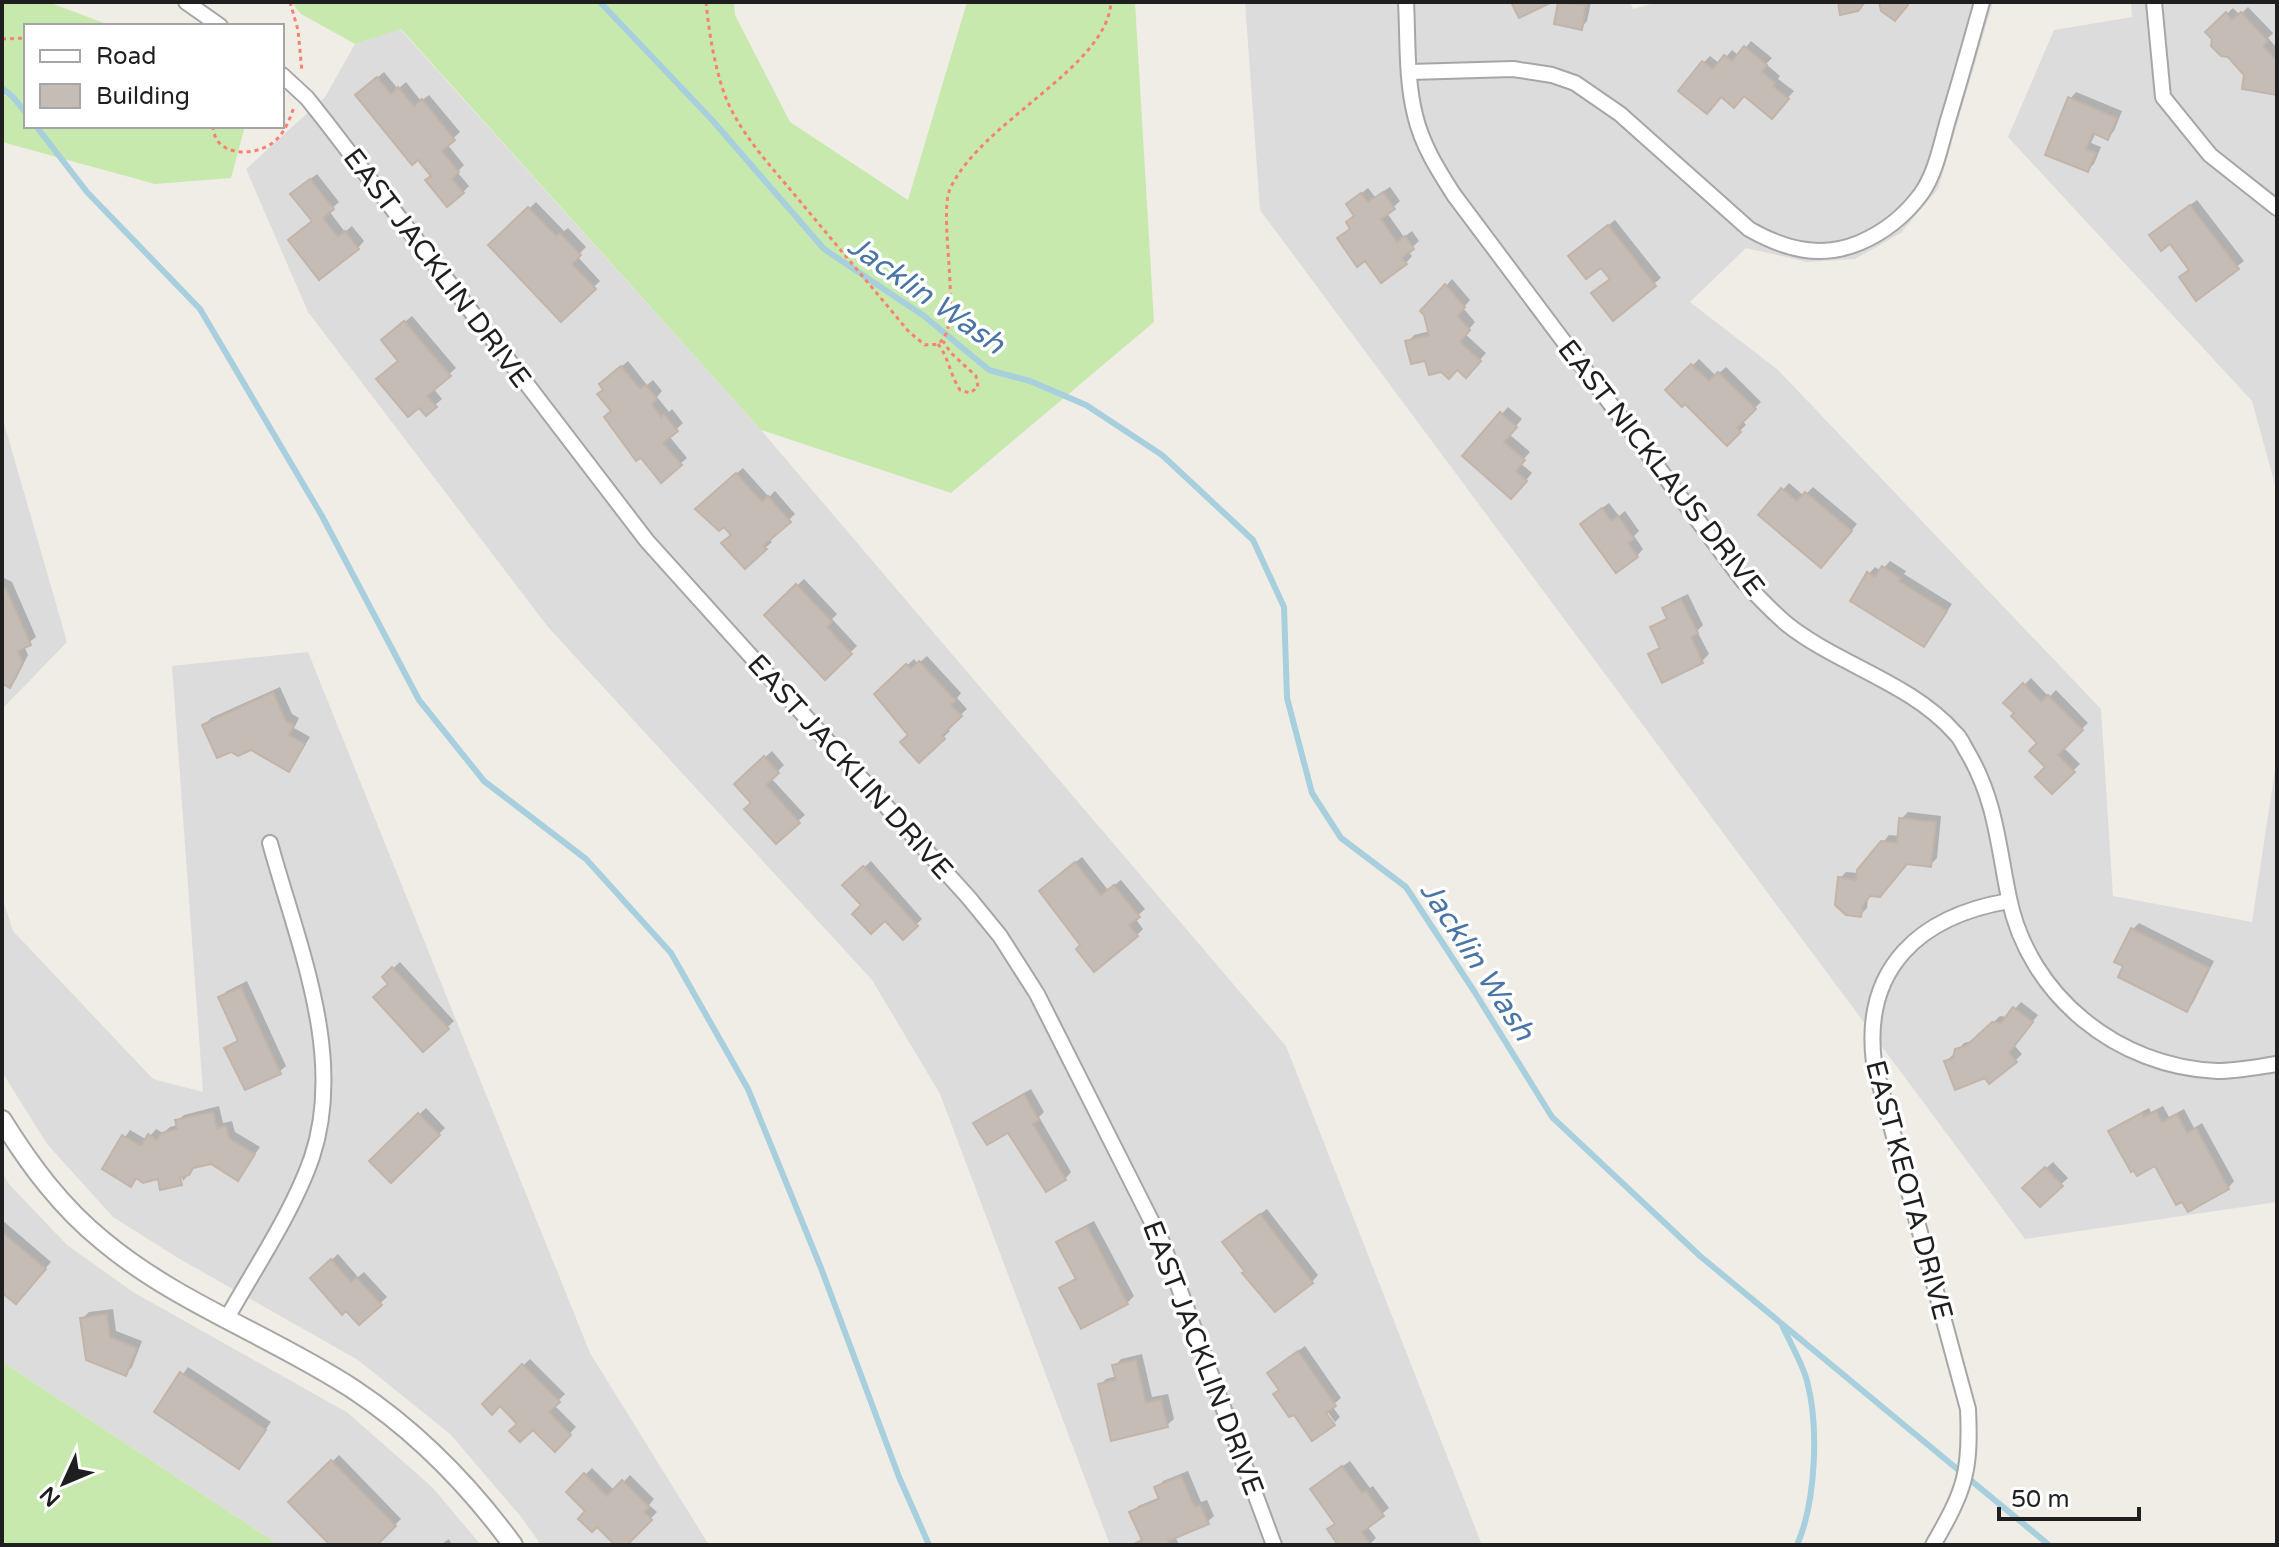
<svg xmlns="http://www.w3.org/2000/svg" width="2279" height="1547" font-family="'Varela Round',sans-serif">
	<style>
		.residential { fill: #dddcdc }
		.grass { fill: #c8e9ad }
		.shadow { fill: #0003 }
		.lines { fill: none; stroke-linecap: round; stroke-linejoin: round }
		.stream { stroke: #a7cfdd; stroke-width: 6 }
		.building { fill: #c5bcb5; stroke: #c2b4a8; stroke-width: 2 }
		.minor-casing { stroke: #a6a6a6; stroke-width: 18 }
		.tertiary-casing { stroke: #a6a6a6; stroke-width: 22 }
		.path { stroke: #f8816f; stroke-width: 3; stroke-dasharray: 4 4; stroke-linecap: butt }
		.minor { stroke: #fff; stroke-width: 14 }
		.tertiary { stroke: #fff; stroke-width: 18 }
		.labels { text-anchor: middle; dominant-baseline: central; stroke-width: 7; stroke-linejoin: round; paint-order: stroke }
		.street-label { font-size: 28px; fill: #1f1f1f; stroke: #fff }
		.water-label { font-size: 30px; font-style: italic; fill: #4975a7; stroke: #fff }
	</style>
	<rect width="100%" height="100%" fill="#f0ede6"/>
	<g class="residential">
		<path d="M1245,2H1630L1633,9L1658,2H1993L1938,189L1901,233L1855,259L1807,262L1746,248L1690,302L1778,370L2101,709L2113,896L2252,922L2277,756V1202L2025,1239L1260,210Z"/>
		<path d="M2131,2H2277V492L2252,401L2008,137L2054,30L2132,17Z"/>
		<path d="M400,29L761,430L1286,1046L1482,1545H1110L940,1094L872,980L548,627L308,312L246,169L325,97L355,44Z"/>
		<path d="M2,416L67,642L2,709Z"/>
		<path d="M308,652L590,1353L709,1545H541L522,1518L450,1434L358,1360L178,1258L113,1217L47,1144L2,1072V897L13,931L153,1079L203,1092L172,666Z"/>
		<path d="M2,1172L9,1184L67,1245L133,1292L348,1413L432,1487L481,1545H279L3,1362Z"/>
	</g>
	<g class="grass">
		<path d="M2,2H48L112,26H26V126H245L231,178L155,184L2,142Z"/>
		<path d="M291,2H734L735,15L790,122L908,200L967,2H1135L1154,322L951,493L761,430L401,29L355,44L301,14Z"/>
		<path d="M2,1361L3,1362L279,1545H2Z"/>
	</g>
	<g class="shadow">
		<path d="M1560,2H1591L1587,21L1581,28L1556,23Z"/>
		<path d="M2248,7L2273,33L2268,38L2277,48V92L2246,74L2208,32L2233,8L2240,15Z"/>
		<path d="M1751,41L1772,58L1766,64L1780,76L1778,79L1794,91L1772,116L1704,62L1710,56L1720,64L1732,50L1739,56Z"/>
		<path d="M384,72L398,89L406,82L421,101L429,95L460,132L447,144L464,165L457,172L469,186L463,192L433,175L364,89Z"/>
		<path d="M2076,92L2122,111L2114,131L2108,137L2096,132L2091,143L2101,147L2094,164L2087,170L2070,99Z"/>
		<path d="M317,174L339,202L329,211L345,232L352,226L364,241L358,248L297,234L314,221L299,188Z"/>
		<path d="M1390,187L1400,201L1387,213L1404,237L1412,231L1419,241L1408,251L1412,256L1406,263L1366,258L1339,238L1352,228L1356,215L1348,204L1368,188L1375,197Z"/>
		<path d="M2197,200L2244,261L2197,298L2191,269L2158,229Z"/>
		<path d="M536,202L564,231L568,228L586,247L577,256L600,281L561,319L491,245Z"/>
		<path d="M1615,220L1661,278L1613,318L1612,278L1601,265L1577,250Z"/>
		<path d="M1452,279L1470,300L1463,308L1475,322L1465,334L1486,353L1472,369L1426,358L1408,342L1414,335L1430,331L1446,286Z"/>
		<path d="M412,316L456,368L433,388L442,399L435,405H419L390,334Z"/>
		<path d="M1699,359L1716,376L1726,367L1761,402L1742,420L1746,425L1727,443L1685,401L1668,390Z"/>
		<path d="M628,361L647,385L653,380L662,391L657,397L669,412L672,409L683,423L669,436L687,458L680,464L613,411L605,389L608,378Z"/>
		<path d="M1508,407L1522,419L1509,434L1530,452L1520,463L1532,473L1518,490L1465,456Z"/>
		<path d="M743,468L769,497L775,491L795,514L769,539L772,542L765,548L734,534L704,502Z"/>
		<path d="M1789,483L1804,496L1813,487L1857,524L1828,559L1761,515Z"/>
		<path d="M1609,503L1619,516L1625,511L1639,531L1634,536L1643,549L1637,556L1589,518Z"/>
		<path d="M1890,561L1906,571L1904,574L1952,604L1924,645L1869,574L1875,567L1881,571Z"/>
		<path d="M2,577L12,582L36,637L24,646L28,655L16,679L9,685L2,681Z"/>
		<path d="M804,579L837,614L832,619L857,646L825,677L767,615Z"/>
		<path d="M1688,594L1703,625L1697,631L1709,654L1702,661L1663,680L1650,655L1661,646L1652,627L1668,617L1664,609L1671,602Z"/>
		<path d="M927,656L961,693L957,698L967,709L947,727L950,731L919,760L910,735L876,694L914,659L918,664Z"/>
		<path d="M2031,678L2049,697L2056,690L2088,723L2063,747L2080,764L2052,791L2040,743L2006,703Z"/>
		<path d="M280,687L292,714L299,718L294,728L310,737L289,770L204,725L211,718Z"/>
		<path d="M772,751L784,765L771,778L805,815L776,841L753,803L736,784Z"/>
		<path d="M1908,812L1941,816L1937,858L1930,865L1907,862L1868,896L1867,908L1860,915L1840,878L1846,872L1858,873L1889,835L1899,836L1901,819Z"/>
		<path d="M1082,857L1108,890L1121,880L1145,909L1135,918L1143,929L1137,935L1083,945L1048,884Z"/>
		<path d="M871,861L922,919L903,937L885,918L864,905L845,885Z"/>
		<path d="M2139,923L2214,961L2193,1003L2186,1010L2133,929Z"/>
		<path d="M400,962L454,1021L424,1050L390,984L384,977Z"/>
		<path d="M247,981L286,1066L279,1072L226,1048L239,1039L220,997L227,991Z"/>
		<path d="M2021,1002L2038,1015L2014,1045L2022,1054L2015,1061L1986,1076L1946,1062L1964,1043L1975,1040L2000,1016L2008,1017Z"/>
		<path d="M1031,1089L1044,1112L1039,1117L1071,1172L1065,1179L1008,1131L976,1123L982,1117Z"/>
		<path d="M219,1106L223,1123L232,1121L235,1132L260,1147L238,1178L211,1161L196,1165L183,1181L179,1167L180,1183L160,1177H137L130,1184L104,1168L130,1130L147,1140L156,1129L163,1133L170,1127L178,1125L177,1121L184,1115Z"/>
		<path d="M2163,1106L2169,1117L2184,1109L2194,1128L2202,1123L2234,1181L2228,1188L2156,1164L2111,1132L2117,1125L2149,1108L2151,1112Z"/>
		<path d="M426,1108L445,1128L391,1181L372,1161Z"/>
		<path d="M2053,1162L2068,1178L2040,1204L2025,1188Z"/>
		<path d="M1267,1209L1318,1275L1312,1282L1231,1236Z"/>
		<path d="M2,1220L51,1262L22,1295L2,1290Z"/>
		<path d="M1094,1221L1134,1296L1127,1303L1062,1288L1077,1277L1058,1242L1065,1236Z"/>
		<path d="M338,1254L358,1277L364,1272L387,1297L359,1323L312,1278Z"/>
		<path d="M113,1309L116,1331L142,1341L132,1367L126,1373L82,1319L89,1312Z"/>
		<path d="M1305,1346L1341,1398L1332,1406L1340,1417L1335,1422L1322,1404L1276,1367Z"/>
		<path d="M1142,1354L1152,1397L1168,1394L1174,1419L1167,1425L1100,1385L1106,1379L1117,1376L1115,1366L1121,1359Z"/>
		<path d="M530,1359L565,1394L554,1405L576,1427L555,1449L533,1427L519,1424L500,1404H484Z"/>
		<path d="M188,1367L271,1422L239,1467L157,1411Z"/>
		<path d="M339,1455L401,1519L374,1545H333L291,1502Z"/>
		<path d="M1350,1461L1370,1488L1373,1486L1389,1508L1367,1526L1376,1538L1369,1545H1341L1337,1522L1319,1483Z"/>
		<path d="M592,1468L615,1491L630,1475L654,1499L649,1505L657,1512L625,1545H617L568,1492Z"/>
		<path d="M1188,1471L1201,1502L1207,1500L1214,1516L1207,1522L1175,1536L1179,1545H1134L1143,1538L1132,1513L1138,1506L1160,1497L1157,1488L1163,1481Z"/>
		<path d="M449,1539L452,1545H440Z"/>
	</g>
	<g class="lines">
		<g class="stream">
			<path d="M600,2L713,121L824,249L924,316L989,370L1030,381L1086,405L1162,455L1253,540L1284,607L1287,698L1312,793L1341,838L1406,887L1474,991L1552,1117L1700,1256L2049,1545"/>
			<path d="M2,88L13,97L26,113"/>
			<path d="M36,126L87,192L200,309L322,516L419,700L484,781L586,859L671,953L748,1089L821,1268L899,1477L929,1545"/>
			<path d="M1782,1325C1790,1343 1802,1362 1807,1381C1819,1426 1816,1502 1797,1545"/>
		</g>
	</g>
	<g class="building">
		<path d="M1511,2H1552L1519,18Z"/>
		<path d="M1558,2L1586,5L1582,30L1554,24Z"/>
		<path d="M1838,2H1865L1858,11L1840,15Z"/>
		<path d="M1879,2H1907L1908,5L1895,21L1881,11Z"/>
		<path d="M2226,12L2232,20L2241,12L2268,41L2263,46L2277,61V95L2242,89L2244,75L2228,57L2221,56L2211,46L2212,39L2205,32Z"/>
		<path d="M1744,46L1767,65L1762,72L1775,83L1773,86L1789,99L1772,119L1744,96L1734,108L1721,97L1707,114L1678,91L1702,61L1713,69L1724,55L1732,61Z"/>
		<path d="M377,77L391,94L398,87L414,106L422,99L455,140L442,151L459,172L452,179L464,193L447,207L425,180L431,176L418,160L412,165L355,95Z"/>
		<path d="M2068,97L2117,118L2108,140L2093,133L2086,149L2096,153L2088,172L2045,155Z"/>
		<path d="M310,179L334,209L323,218L338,237L345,231L359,249L319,280L288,240L312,221L290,194Z"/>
		<path d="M1383,192L1395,209L1381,219L1397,242L1405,236L1414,249L1402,258L1407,264L1381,283L1365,261L1357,267L1337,238L1350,229L1346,222L1354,216L1346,204L1361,193L1368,202Z"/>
		<path d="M2190,205L2239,269L2196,301L2179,277L2189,270L2170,244L2161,251L2149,235Z"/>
		<path d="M528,207L556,236L560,233L581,255L572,264L596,289L561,322L488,245Z"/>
		<path d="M1608,225L1656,286L1613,321L1591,293L1610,279L1601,268L1586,279L1568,256Z"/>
		<path d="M1445,284L1465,307L1458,316L1470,330L1460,342L1481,361L1466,378L1457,370L1449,379L1441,372L1429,375L1425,361L1411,364L1405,341L1429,335L1424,315L1420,311Z"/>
		<path d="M404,321L451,376L427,396L437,407L426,416L419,408L408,417L376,379L398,361L381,340Z"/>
		<path d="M1691,364L1709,381L1718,372L1756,409L1737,428L1741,432L1727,446L1685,404L1682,407L1665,390Z"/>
		<path d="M621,366L640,389L646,385L657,399L652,404L661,417L664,414L678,431L663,443L682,465L661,483L641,458L636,461L604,417L611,411L597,394L603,390L599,384Z"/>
		<path d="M1500,412L1517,427L1504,442L1525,460L1516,471L1527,481L1511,499L1462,456Z"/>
		<path d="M736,473L762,502L768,496L791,522L763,546L767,549L745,569L721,543L731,535L724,527L719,531L695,509Z"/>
		<path d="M1781,488L1797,501L1805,492L1852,531L1821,568L1758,515Z"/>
		<path d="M1602,508L1611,521L1618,516L1634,539L1628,543L1638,557L1616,573L1580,524Z"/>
		<path d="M1882,566L1901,578L1899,581L1947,611L1924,647L1850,601L1867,572L1875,577Z"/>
		<path d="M796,584L832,622L827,627L852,654L825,680L764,615Z"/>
		<path d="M2,586L6,588L31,645L18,651L23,663L10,688L2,684Z"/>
		<path d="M1681,599L1698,633L1691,637L1703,663L1662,683L1648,654L1660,648L1650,627L1667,619L1662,608Z"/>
		<path d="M919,661L956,701L951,705L962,716L942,735L945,739L919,763L900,742L908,735L874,694L906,664L911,669Z"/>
		<path d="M2023,683L2041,702L2048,695L2083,730L2058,755L2075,772L2052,794L2035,777L2045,767L2029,751L2037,743L2011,716L2014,713L2003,703Z"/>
		<path d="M273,692L286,721L294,725L289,735L305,744L289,772L251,750L238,756L231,752L217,758L202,725Z"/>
		<path d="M764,756L779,773L766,785L800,823L776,844L744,809L751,803L734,784Z"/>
		<path d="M1899,818L1936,822L1931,867L1907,864L1880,897L1870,896L1863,905L1861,917L1846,915L1835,905L1838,877L1856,880L1857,870L1881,841L1897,843Z"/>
		<path d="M1075,862L1101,895L1114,885L1140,917L1129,925L1138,936L1094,972L1076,949L1080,945L1039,891Z"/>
		<path d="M863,866L918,926L903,940L885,921L871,934L852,914L861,905L842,885Z"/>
		<path d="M2131,928L2209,968L2187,1012L2118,977L2123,966L2114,962Z"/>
		<path d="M392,967L449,1029L423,1052L373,997L388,984L382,977Z"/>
		<path d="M241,987L281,1074L245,1090L224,1048L238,1041L218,997Z"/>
		<path d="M2013,1007L2033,1022L2009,1053L2017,1062L1989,1084L1985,1078L1955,1090L1944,1061L1953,1058L1955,1049L1966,1046L1992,1022L2001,1023Z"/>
		<path d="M1024,1094L1039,1120L1033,1124L1066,1180L1046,1192L1008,1133L987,1145L973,1123Z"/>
		<path d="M2156,1111L2162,1122L2177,1114L2187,1133L2196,1128L2229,1189L2188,1212L2182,1202L2176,1205L2155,1166L2137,1176L2133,1170L2131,1172L2108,1131L2142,1113L2144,1117Z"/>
		<path d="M213,1112L217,1128L226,1126L229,1138L255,1154L238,1181L211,1164L193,1168L189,1175L180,1177L182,1185L160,1190L158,1179L143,1183L136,1178L131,1187L102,1169L122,1135L141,1146L148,1134L157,1140L161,1133L177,1129L175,1120Z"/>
		<path d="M418,1113L440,1135L391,1183L369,1161Z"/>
		<path d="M2045,1167L2063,1186L2040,1207L2022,1188Z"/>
		<path d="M1260,1214L1313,1283L1275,1312L1242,1273L1245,1272L1222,1242Z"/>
		<path d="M1087,1226L1128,1304L1081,1329L1059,1288L1076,1279L1056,1242Z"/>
		<path d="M2,1232L46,1269L16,1304L2,1293Z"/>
		<path d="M331,1259L351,1282L356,1277L382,1305L359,1325L346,1311L342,1315L310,1278Z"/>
		<path d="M107,1314L110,1337L137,1348L126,1376L86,1360L80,1318Z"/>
		<path d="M1298,1351L1336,1406L1326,1413L1335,1425L1312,1441L1294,1415L1289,1417L1273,1394L1279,1390L1267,1373Z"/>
		<path d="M1136,1360L1146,1403L1161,1399L1168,1427L1111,1441L1098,1384L1116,1380L1112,1365Z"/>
		<path d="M522,1364L560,1402L549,1412L571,1435L555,1452L533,1430L520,1442L509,1431L517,1424L500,1406L492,1415L482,1404Z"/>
		<path d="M180,1372L266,1430L239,1469L154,1412Z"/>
		<path d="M331,1460L396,1526L377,1545H330L288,1502Z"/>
		<path d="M1342,1466L1362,1493L1366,1491L1384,1516L1362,1532L1371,1545H1338L1327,1529L1335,1524L1310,1489Z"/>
		<path d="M584,1473L607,1496L622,1480L649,1507L644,1512L652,1520L627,1545H615L597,1527L592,1532L578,1519L585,1511L566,1492Z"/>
		<path d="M1181,1476L1195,1507L1200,1505L1209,1524L1168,1541L1170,1545H1132L1142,1540L1129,1512L1159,1499L1154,1487Z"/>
	</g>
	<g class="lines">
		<g class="minor-casing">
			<g id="minor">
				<path d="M186,2L220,26"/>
				<path d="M1406,2C1408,39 1406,79 1415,115C1422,145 1438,170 1454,195L1744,582C1758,596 1772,612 1788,625C1839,665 1911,683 1955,733C1961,738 1964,747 1968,753C1996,801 1998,846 2009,898C2029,996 2118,1067 2217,1071C2237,1071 2257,1067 2277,1064"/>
				<path d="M2154,2L2163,97L2210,155L2277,208"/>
				<path d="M1410,72L1513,69L1552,75L1575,83L1620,114L1749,229C1784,249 1820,259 1859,243C1885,232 1904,217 1921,194C1936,173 1941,144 1948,120C1960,81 1971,41 1982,2"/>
				<path d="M282,75L307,98L326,122L647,541L969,898L1000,936L1037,994L1162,1242L1274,1545"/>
				<path d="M227,1318C255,1268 294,1210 312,1157C346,1055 297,942 270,843"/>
				<path d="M1933,1545C1965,1490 1971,1472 1968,1409L1874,1063C1862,968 1920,916 2009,901"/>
			</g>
		</g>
		<g class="tertiary-casing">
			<path id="tertiary" d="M2,1120C30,1165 61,1207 103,1241C177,1303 272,1336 353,1389C415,1430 469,1485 513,1545"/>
		</g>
		<g class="path">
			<path d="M290,2L298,30L302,72"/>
			<path d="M706,2C709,32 714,64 724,93C738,131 768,163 794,194C832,240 871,286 909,332L925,345C929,344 933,345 937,344C966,332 937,218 950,189C981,121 1107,68 1111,2"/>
			<path d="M2,39L26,38"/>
			<path d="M213,126C214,156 251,157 271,144C284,135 289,121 294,107"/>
			<path d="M938,344C949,358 950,375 960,390L970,393L978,387L976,376L951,353L943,341"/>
		</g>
		<use href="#minor" class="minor"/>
		<use href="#tertiary" class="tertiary"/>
	</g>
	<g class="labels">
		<g class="street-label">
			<text transform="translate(437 268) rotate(53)">EAST JACKLIN DRIVE</text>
			<text transform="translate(1661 468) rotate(52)">EAST NICKLAUS DRIVE</text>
			<text transform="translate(850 767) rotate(48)">EAST JACKLIN DRIVE</text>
			<text transform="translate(1909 1190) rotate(75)">EAST KEOTA DRIVE</text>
			<text transform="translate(1203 1358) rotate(69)">EAST JACKLIN DRIVE</text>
		</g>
		<g class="water-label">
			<text transform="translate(926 295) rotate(35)">Jacklin Wash</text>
			<text transform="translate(1477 961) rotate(57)">Jacklin Wash</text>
		</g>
	</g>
	<rect width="2279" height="1547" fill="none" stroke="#1f1f1f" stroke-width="8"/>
	<rect x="24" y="24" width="260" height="104" fill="#ffffff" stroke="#a5a5a5" stroke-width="2"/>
	<rect x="40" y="50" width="40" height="12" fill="#ffffff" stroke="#a5a5a5" stroke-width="2"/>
	<text x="96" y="64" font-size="24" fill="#1f1f1f">Road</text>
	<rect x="40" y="84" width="40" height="24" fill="#c5bcb5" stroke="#a5a5a5" stroke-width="2"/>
	<text x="96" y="104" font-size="24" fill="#1f1f1f">Building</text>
	<g transform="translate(64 1483) rotate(226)" stroke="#ffffff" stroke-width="6" paint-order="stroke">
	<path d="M0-6L14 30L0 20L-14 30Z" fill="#1f1f1f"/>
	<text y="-12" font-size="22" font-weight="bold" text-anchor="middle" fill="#1f1f1f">N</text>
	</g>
	<path d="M1999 1507v12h140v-12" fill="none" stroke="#1f1f1f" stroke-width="4"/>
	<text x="2011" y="1507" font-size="24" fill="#1f1f1f" stroke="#ffffff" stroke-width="6" paint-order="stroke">50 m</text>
</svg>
